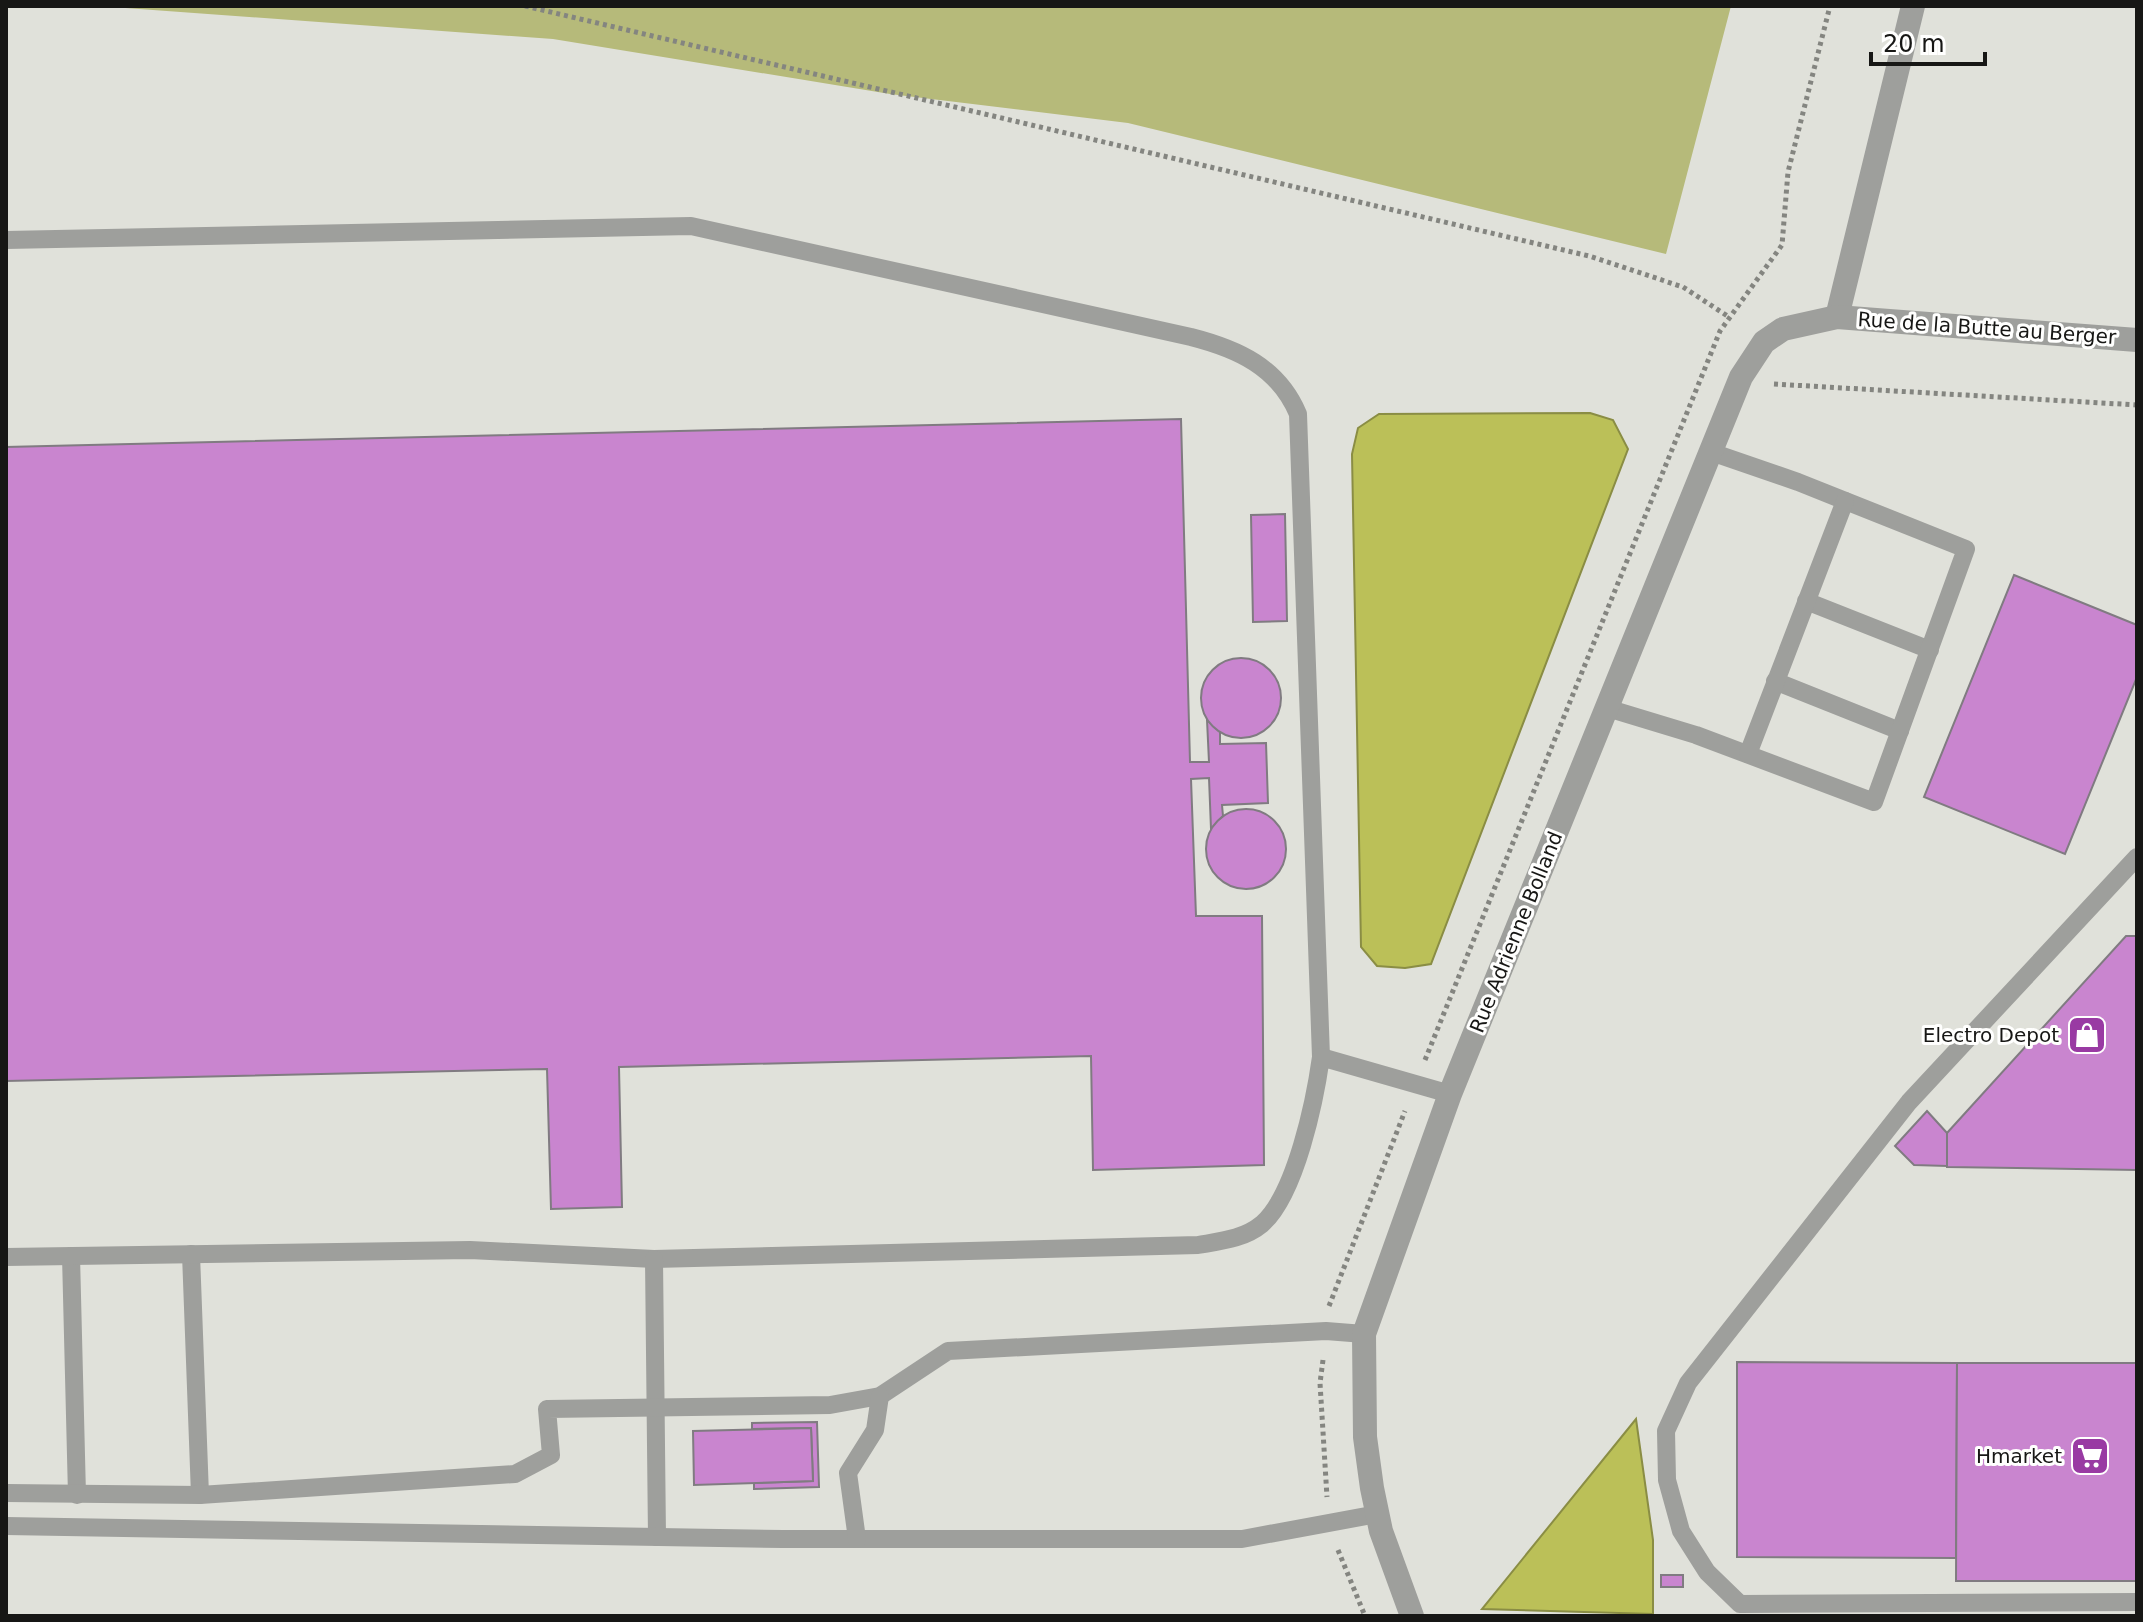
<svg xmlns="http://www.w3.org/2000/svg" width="2143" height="1622" font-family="'DejaVu Sans',sans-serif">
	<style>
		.green { fill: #b6ba7a }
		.water { fill: #bbc058; stroke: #8a8d44; stroke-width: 2 }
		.building { fill: #c985cf; stroke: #807b81; stroke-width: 2 }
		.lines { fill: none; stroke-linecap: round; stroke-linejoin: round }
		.path { stroke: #848580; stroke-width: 5; stroke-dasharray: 4 4; stroke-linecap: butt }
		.lane { stroke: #9e9f9c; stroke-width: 18 }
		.street { stroke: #9e9f9c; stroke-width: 24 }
		.labels { text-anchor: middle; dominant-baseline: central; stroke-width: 6; stroke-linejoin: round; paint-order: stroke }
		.street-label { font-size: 20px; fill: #171715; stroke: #fffffe }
		.poi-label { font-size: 20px; fill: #171715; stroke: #fffffe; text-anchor: end }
	</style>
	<rect width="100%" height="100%" fill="#e0e1da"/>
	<path class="green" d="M98,6H1731L1666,254L1128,123L890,94L553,39Z"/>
	<g class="water">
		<path d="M1590,413L1613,420L1628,449L1431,964L1405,968L1377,966L1361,947L1352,454L1358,428L1379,414Z"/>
		<path d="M1636,1419L1653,1540V1614L1482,1609Z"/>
	</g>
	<g class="building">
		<path d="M1181,419L1190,762H1209L1207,720L1220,732V744L1266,743L1268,803L1222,805L1223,816L1211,829L1209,778L1191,779L1196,916H1262L1264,1165L1093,1170L1091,1056L619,1067L622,1207L551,1209L547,1069L6,1081V447Z"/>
		<path d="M1285,514L1287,621L1253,622L1251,515Z"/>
		<path d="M2014,575L2137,625V677L2065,854L1924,797Z"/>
		<circle cx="1241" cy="698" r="40"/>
		<circle cx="1246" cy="849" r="40"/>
		<path d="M2126,936H2137V1170L1947,1167V1133Z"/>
		<path d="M1927,1111L1947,1133V1166L1914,1165L1895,1146Z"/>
		<path d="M1737,1362L1957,1363L1956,1558L1737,1557Z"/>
		<path d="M1957,1363H2137V1581H1956Z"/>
		<path d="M817,1422L819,1487L754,1489V1483L813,1481L811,1428L752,1429V1423Z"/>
		<path d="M811,1428L813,1481L694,1485L693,1431Z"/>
		<rect x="1661" y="1575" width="22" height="12"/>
	</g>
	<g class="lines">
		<g class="path">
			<path d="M525,6L1589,256L1683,287L1729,317"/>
			<path d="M1774,384L2137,405"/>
			<path d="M1425,1060L1720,331L1782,245L1788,172L1830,6"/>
			<path d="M1329,1306L1405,1111"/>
			<path d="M1323,1360L1320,1383L1327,1497"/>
			<path d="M1338,1550L1365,1616"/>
		</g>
		<g class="lane">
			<path d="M6,240L691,226L1191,337C1238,349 1278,367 1298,414L1321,1057"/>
			<path d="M1806,601L1930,650"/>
			<path d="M1775,681L1900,731"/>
			<path d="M1607,708L1696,735L1874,802L1966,549L1798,482L1711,452"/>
			<path d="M1748,754L1845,501"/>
			<path d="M2137,857L1909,1102L1688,1383L1666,1431L1667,1480L1681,1531L1707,1572L1740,1604L2137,1602"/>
			<path d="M191,1254L200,1495"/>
			<path d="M71,1256L77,1495"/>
			<path d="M6,1257L470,1250L654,1259L1198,1245C1221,1241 1244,1239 1262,1224C1296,1194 1315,1100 1321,1057L1450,1094"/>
			<path d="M654,1259L657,1537"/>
			<path d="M6,1493L200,1495L515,1474L551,1455L547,1409L830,1405L880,1396L948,1351L1326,1331L1364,1334"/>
			<path d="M6,1526L783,1539H1242L1377,1514"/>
			<path d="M857,1539L848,1473L875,1430L880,1396"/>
		</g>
		<g class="street">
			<path d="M1837,317L1913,6"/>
			<path d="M1412,1616L1381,1531L1372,1488L1365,1437L1364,1334L1450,1094L1741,377L1764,342L1783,329L1837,317L2137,340"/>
		</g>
	</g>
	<defs>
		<g id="shop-square" transform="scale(2)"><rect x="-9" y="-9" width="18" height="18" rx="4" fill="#993aa3" stroke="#fffffe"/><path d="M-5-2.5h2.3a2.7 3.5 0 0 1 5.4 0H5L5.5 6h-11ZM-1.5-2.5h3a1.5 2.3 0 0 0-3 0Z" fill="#fff"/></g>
		<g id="supermarket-square" transform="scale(2)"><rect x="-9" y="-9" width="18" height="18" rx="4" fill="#993aa3" stroke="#fffffe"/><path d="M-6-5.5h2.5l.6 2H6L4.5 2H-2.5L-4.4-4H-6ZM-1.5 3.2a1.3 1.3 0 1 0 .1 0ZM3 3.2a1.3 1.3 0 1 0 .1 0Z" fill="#fff"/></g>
	</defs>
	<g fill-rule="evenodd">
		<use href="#shop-square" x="2087" y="1035"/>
		<use href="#supermarket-square" x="2090" y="1456"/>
	</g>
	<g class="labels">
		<g class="street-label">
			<text transform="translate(1987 328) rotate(4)">Rue de la Butte au Berger</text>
			<text transform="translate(1516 932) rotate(-68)">Rue Adrienne Bolland</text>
		</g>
		<g class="poi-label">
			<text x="2059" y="1035">Electro Depot</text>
			<text x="2062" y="1456">Hmarket</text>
		</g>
	</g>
	<rect width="2143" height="1622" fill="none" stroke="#171715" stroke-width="16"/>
	<path d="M1871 52v12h114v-12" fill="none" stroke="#171715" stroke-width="4"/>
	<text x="1883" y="52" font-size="24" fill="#171715" stroke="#fffffe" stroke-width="6" paint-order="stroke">20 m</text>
</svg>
